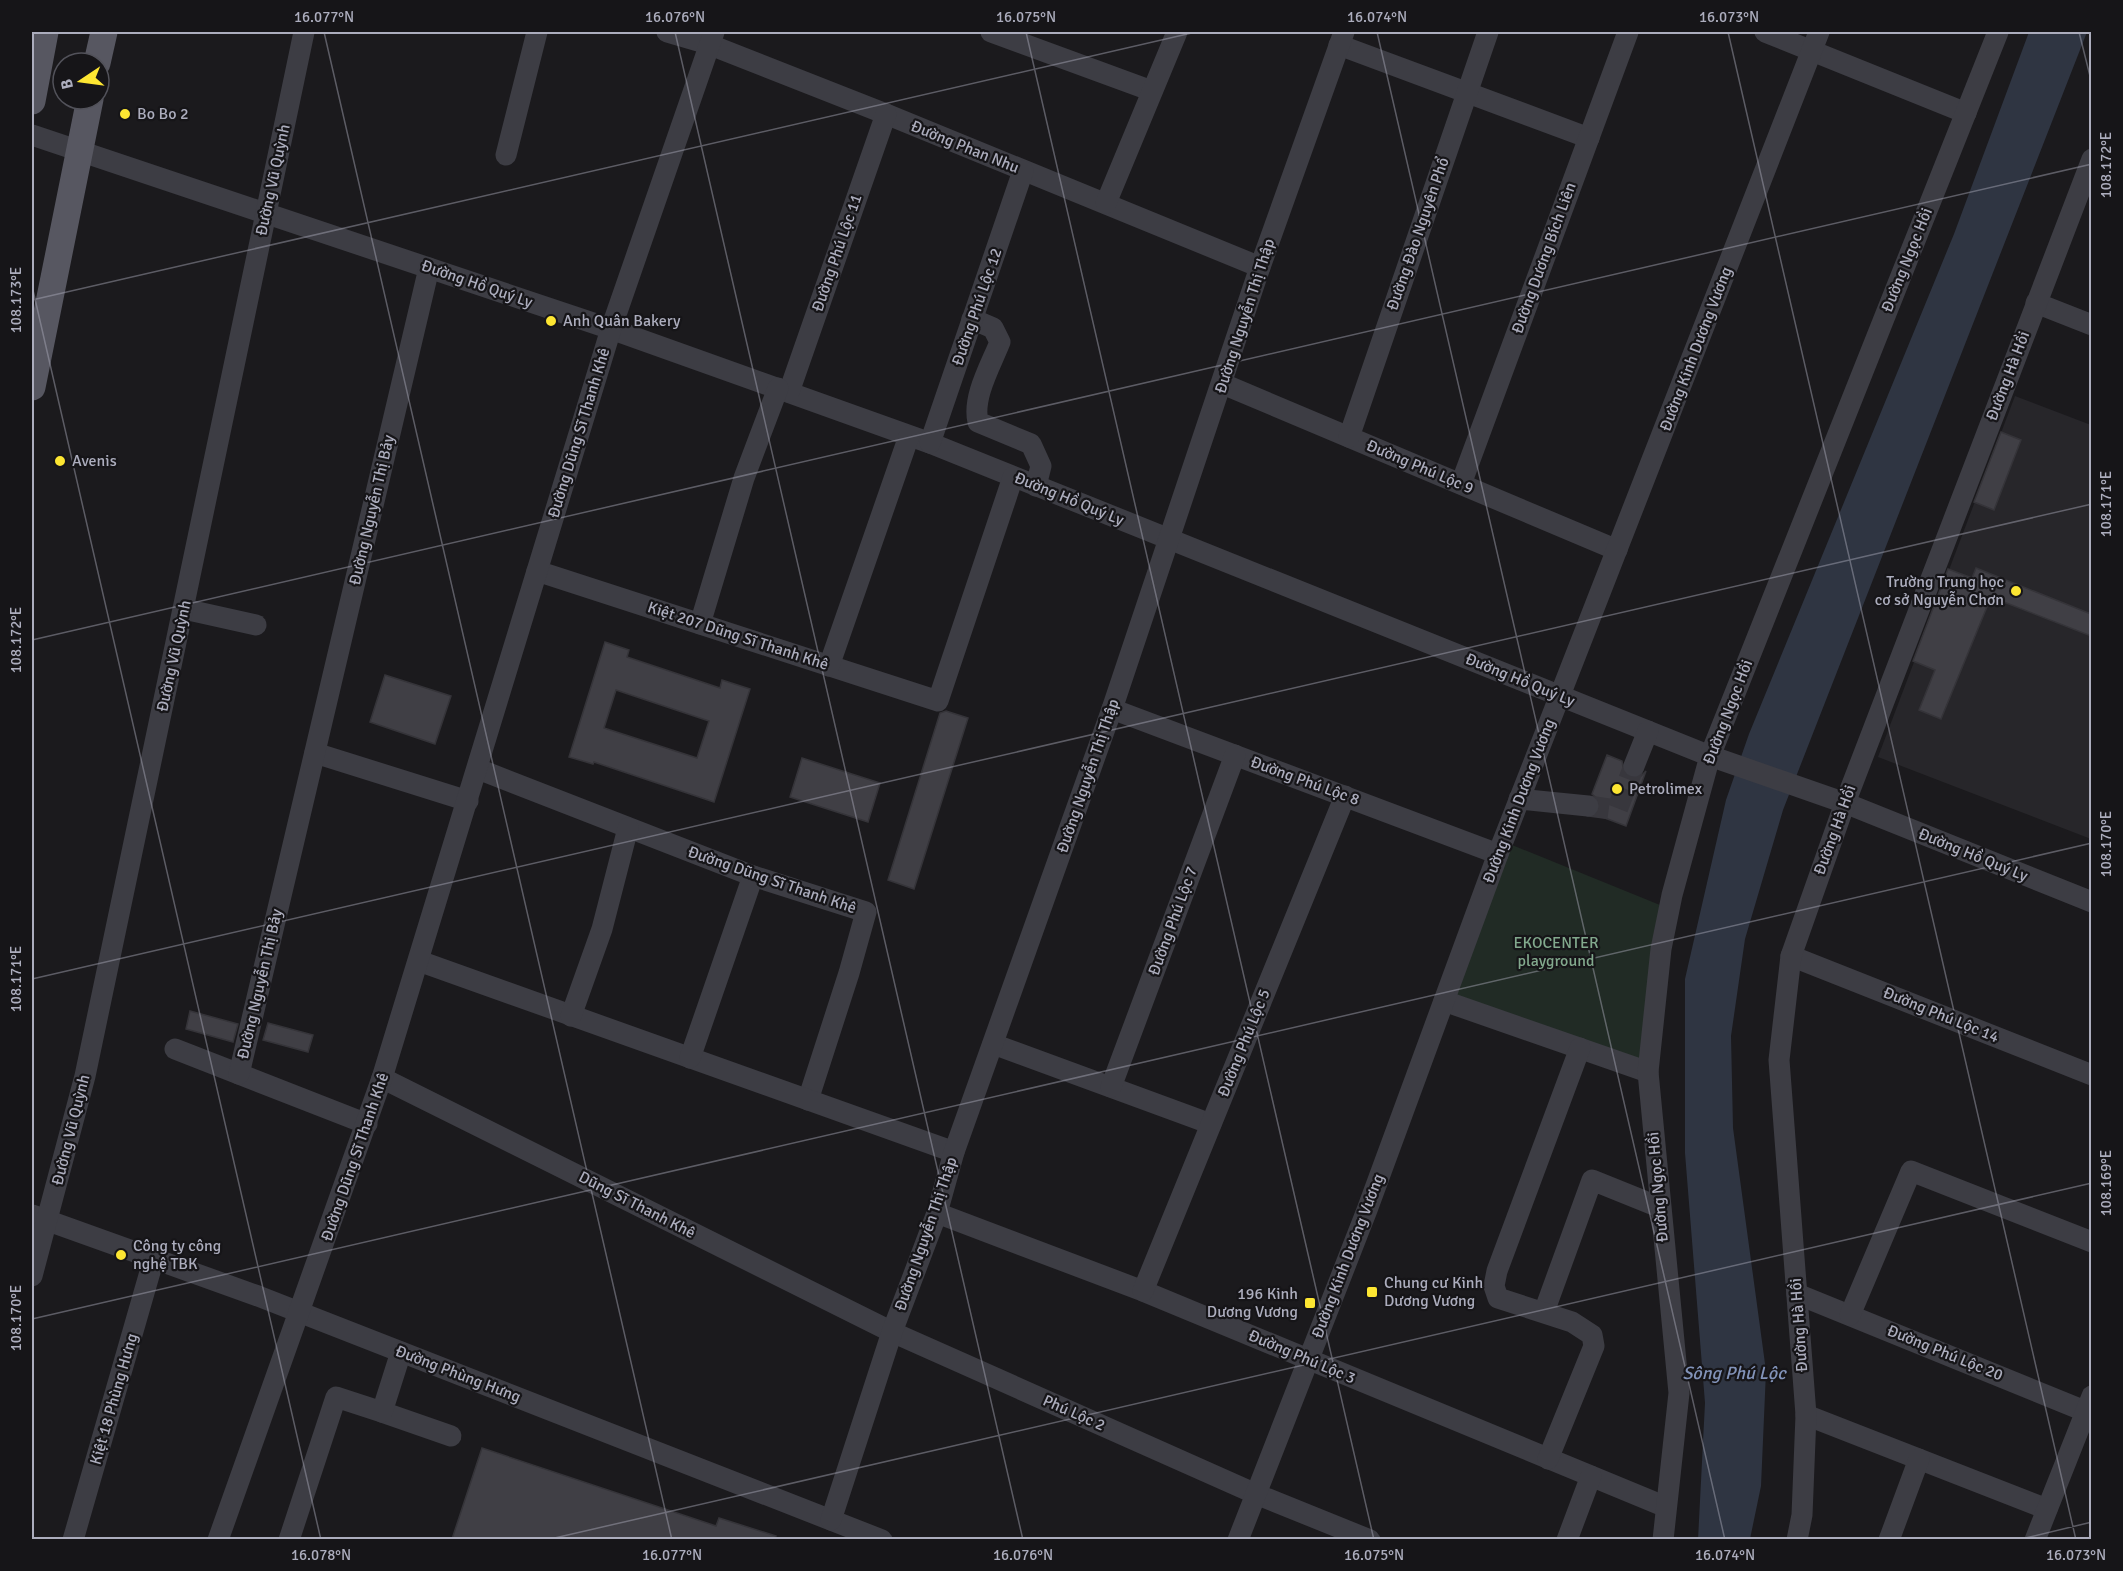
<svg xmlns="http://www.w3.org/2000/svg" width="2123" height="1571" font-family="Signika,sans-serif">
	<style>
		.built { fill: #27262a }
		.green { fill: #212b25 }
		.water { fill: #2f3542 }
		.building { fill: #403f45; stroke: #353439; stroke-width: 1.5; fill-rule: evenodd }
		.lines { fill: none; stroke-linecap: round; stroke-linejoin: round }
		.minor-tunnel { stroke: #38373d; stroke-width: 21; stroke-dasharray: 21 10; stroke-linecap: butt }
		.minor { stroke: #3d3d44; stroke-width: 21 }
		.major { stroke: #575761; stroke-width: 27 }
		.ticks { fill: none; stroke: #acadbd; stroke-width: 1.5; stroke-opacity: 0.45 }
		.poi-dot { fill: #fde632; stroke: #161518; stroke-width: 2 }
		.labels { text-anchor: middle; dominant-baseline: central; stroke-width: 4.5; stroke-linejoin: round; paint-order: stroke }
		.poi-label { font-size: 16px; fill: #acadbd; stroke: #161518; text-anchor: start }
		.street-label { font-size: 16px; fill: #acadbd; stroke: #161518 }
		.park-label { font-size: 16px; fill: #82a98d; stroke: #161518 }
		.water-label { font-size: 18px; font-style: italic; fill: #8293b9; stroke: #161518 }
		.neatline { fill: none; stroke: #acadbd; stroke-width: 2 }
		.ticks-label { font-size: 15px; text-anchor: middle; fill: #acadbd }
	</style>
	<rect width="100%" height="100%" fill="#1b1a1d"/>
	<path class="built" d="M2015,396L2091,425V839L1878,757Z"/>
	<path class="green" d="M1512,845L1660,905L1648,1072L1444,1001Z"/>
	<path class="water" d="M2029,32H2087L1783,810L1745,939L1731,1036L1733,1128L1766,1371L1761,1486L1750,1539L1698,1540L1705,1403L1685,1153V979L1726,800L1749,734L1954,234Z"/>
	<g class="building">
		<path d="M2001,432L2021,440L1994,510L1974,502Z"/>
		<path d="M1976,568L2091,614V636L1991,597L1941,719L1919,710L1935,670L1913,661L1948,569L1972,578Z"/>
		<path d="M605,642L629,650L627,657L720,688L722,680L750,689L714,802L594,762L593,764L569,757ZM616,690L709,721L697,758L604,728Z"/>
		<path d="M385,675L451,696L435,744L370,722Z"/>
		<path d="M946,711L968,718L914,889L888,880L940,713Z"/>
		<path d="M1607,755L1622,761L1624,773L1630,778L1641,776L1646,771L1626,826L1597,815L1601,808L1600,801L1592,794Z"/>
		<path d="M802,758L880,783L868,822L790,797Z"/>
		<path d="M190,1011L238,1024L233,1042L186,1029Z"/>
		<path d="M268,1023L313,1035L308,1052L263,1040Z"/>
		<path d="M482,1448L716,1526L719,1518L776,1536L775,1539H452Z"/>
	</g>
	<g class="lines">
		<path class="minor-tunnel" d="M1588,806L1617,810L1634,766"/>
		<g class="minor">
			<path d="M667,32L708,44L886,114L1260,267"/>
			<path d="M991,32L1152,91"/>
			<path d="M1765,32L1966,113"/>
			<path d="M1339,45L1589,138"/>
			<path d="M32,135L611,329L930,443L1710,756L1845,803L2092,902"/>
			<path d="M506,155L537,32"/>
			<path d="M1106,203L1177,32"/>
			<path d="M2036,303L2092,325"/>
			<path d="M972,319L993,328L1000,342C991,365 972,397 978,422L1031,444L1041,466L1036,486"/>
			<path d="M1223,384L1617,550"/>
			<path d="M789,392L886,114"/>
			<path d="M1349,437L1488,32"/>
			<path d="M930,443L1023,171"/>
			<path d="M1461,484L1628,32"/>
			<path d="M537,571L938,701L1013,477"/>
			<path d="M184,609L256,625"/>
			<path d="M700,624L744,478L778,388"/>
			<path d="M829,666L909,436"/>
			<path d="M1112,709L1498,854"/>
			<path d="M315,753L468,801"/>
			<path d="M1634,766L1648,731"/>
			<path d="M478,769L753,876L866,912L849,973L808,1100"/>
			<path d="M1519,799L1588,806"/>
			<path d="M1791,956L2092,1075"/>
			<path d="M419,961L954,1152"/>
			<path d="M1444,1001L1648,1072"/>
			<path d="M571,1016L602,929L628,828"/>
			<path d="M993,1044L1211,1124"/>
			<path d="M175,1049L367,1124"/>
			<path d="M690,1058L753,876"/>
			<path d="M239,1074L429,268"/>
			<path d="M382,1078L892,1332L1256,1494L1370,1540"/>
			<path d="M1111,1087L1235,755"/>
			<path d="M937,1213L1143,1291L1666,1507"/>
			<path d="M32,1215L258,1296L882,1540"/>
			<path d="M32,1276L85,1076L304,32"/>
			<path d="M1143,1291L1345,796"/>
			<path d="M1797,1294L2092,1414"/>
			<path d="M1544,1312L1592,1180L1659,1207"/>
			<path d="M1850,1315L1911,1171L2092,1242"/>
			<path d="M382,1412L451,1436"/>
			<path d="M1806,1415L2047,1509"/>
			<path d="M1548,1459L1594,1346L1592,1335L1572,1322L1498,1298L1494,1286L1497,1271L1580,1048"/>
			<path d="M831,1520L892,1332L937,1213L954,1152L1112,709L1260,267L1344,32"/>
			<path d="M73,1540L154,1258"/>
			<path d="M218,1540L382,1078L611,329L714,32"/>
			<path d="M289,1540L336,1397L382,1412L401,1352"/>
			<path d="M1238,1540L1367,1210L1498,854L1819,32"/>
			<path d="M1567,1540L1591,1476"/>
			<path d="M1663,1540L1679,1393L1648,1072L1661,949L1672,895L1710,756L1998,32"/>
			<path d="M1797,1540L1802,1515L1806,1415L1779,1060L1791,956L1845,803L2092,159"/>
			<path d="M1889,1540L1919,1459"/>
			<path d="M2035,1540L2092,1396"/>
		</g>
		<g class="major">
			<path d="M97,63L104,32"/>
			<path d="M32,101L45,32"/>
			<path d="M32,387L90,99"/>
		</g>
	</g>
	<path class="ticks" d="M324,32L672,1540M675,32L1023,1540M1026,32L1374,1540M1377,32L1725,1540M1728,32L2076,1540M2079,32L2092,84M32,286L321,1540M32,300L1196,32M32,640L2092,164M32,979L2092,504M32,1319L2092,843M546,1540L2092,1183M2017,1540L2092,1522"/>
	<g class="poi-dot">
		<circle cx="125" cy="114" r="6"/>
		<circle cx="551" cy="321" r="6"/>
		<circle cx="60" cy="461" r="6"/>
		<circle cx="2016" cy="591" r="6"/>
		<circle cx="1617" cy="789" r="6"/>
		<circle cx="121" cy="1255" r="6"/>
		<rect x="1366" y="1286" width="12" height="12" rx="3"/>
		<rect x="1304" y="1297" width="12" height="12" rx="3"/>
	</g>
	<g class="labels">
		<g class="poi-label">
			<text x="137" y="114">Bo Bo 2</text>
			<text x="563" y="321">Anh Quân Bakery</text>
			<text x="72" y="461">Avenis</text>
			<text x="2004" y="582" text-anchor="end">Trường Trung học<tspan x="2004" dy="18">cơ sở Nguyễn Chơn</tspan></text>
			<text x="1629" y="789">Petrolimex</text>
			<text x="133" y="1246">Công ty công<tspan x="133" dy="18">nghệ TBK</tspan></text>
			<text x="1384" y="1283">Chung cư Kinh<tspan x="1384" dy="18">Dương Vương</tspan></text>
			<text x="1298" y="1294" text-anchor="end">196 Kinh<tspan x="1298" dy="18">Dương Vương</tspan></text>
		</g>
		<g class="street-label">
			<text transform="translate(965 147) rotate(22)">Đường Phan Nhu</text>
			<text transform="translate(273 180) rotate(-78)">Đường Vũ Quỳnh</text>
			<text transform="translate(1418 234) rotate(-71)">Đường Đào Nguyên Phổ</text>
			<text transform="translate(837 253) rotate(-71)">Đường Phú Lộc 11</text>
			<text transform="translate(1544 258) rotate(-70)">Đường Dương Bích Liên</text>
			<text transform="translate(1907 260) rotate(-68)">Đường Ngọc Hồi</text>
			<text transform="translate(477 284) rotate(19)">Đường Hồ Quý Ly</text>
			<text transform="translate(977 307) rotate(-71)">Đường Phú Lộc 12</text>
			<text transform="translate(1245 316) rotate(-72)">Đường Nguyễn Thị Thập</text>
			<text transform="translate(1696 349) rotate(-69)">Đường Kinh Dương Vương</text>
			<text transform="translate(2008 376) rotate(-69)">Đường Hà Hồi</text>
			<text transform="translate(579 433) rotate(-73)">Đường Dũng Sĩ Thanh Khê</text>
			<text transform="translate(1420 467) rotate(23)">Đường Phú Lộc 9</text>
			<text transform="translate(1069 499) rotate(22)">Đường Hồ Quý Ly</text>
			<text transform="translate(372 510) rotate(-77)">Đường Nguyễn Thị Bảy</text>
			<text transform="translate(738 636) rotate(18)">Kiệt 207 Dũng Sĩ Thanh Khê</text>
			<text transform="translate(174 656) rotate(-78)">Đường Vũ Quỳnh</text>
			<text transform="translate(1520 680) rotate(22)">Đường Hồ Quý Ly</text>
			<text transform="translate(1728 712) rotate(-69)">Đường Ngọc Hồi</text>
			<text transform="translate(1088 776) rotate(-71)">Đường Nguyễn Thị Thập</text>
			<text transform="translate(1305 781) rotate(20)">Đường Phú Lộc 8</text>
			<text transform="translate(1519 801) rotate(-69)">Đường Kinh Dương Vương</text>
			<text transform="translate(1835 830) rotate(-70)">Đường Hà Hồi</text>
			<text transform="translate(1973 855) rotate(22)">Đường Hồ Quý Ly</text>
			<text transform="translate(772 880) rotate(19)">Đường Dũng Sĩ Thanh Khê</text>
			<text transform="translate(1173 921) rotate(-70)">Đường Phú Lộc 7</text>
			<text transform="translate(260 984) rotate(-77)">Đường Nguyễn Thị Bảy</text>
			<text transform="translate(1941 1015) rotate(22)">Đường Phú Lộc 14</text>
			<text transform="translate(1244 1043) rotate(-68)">Đường Phú Lộc 5</text>
			<text transform="translate(71 1130) rotate(-76)">Đường Vũ Quỳnh</text>
			<text transform="translate(355 1157) rotate(-71)">Đường Dũng Sĩ Thanh Khê</text>
			<text transform="translate(1658 1187) rotate(-95)">Đường Ngọc Hồi</text>
			<text transform="translate(637 1205) rotate(27)">Dũng Sĩ Thanh Khê</text>
			<text transform="translate(926 1234) rotate(-71)">Đường Nguyễn Thị Thập</text>
			<text transform="translate(1348 1256) rotate(-69)">Đường Kinh Dương Vương</text>
			<text transform="translate(1799 1325) rotate(-94)">Đường Hà Hồi</text>
			<text transform="translate(1945 1353) rotate(22)">Đường Phú Lộc 20</text>
			<text transform="translate(1302 1357) rotate(23)">Đường Phú Lộc 3</text>
			<text transform="translate(458 1374) rotate(21)">Đường Phùng Hưng</text>
			<text transform="translate(114 1399) rotate(-74)">Kiệt 18 Phùng Hưng</text>
			<text transform="translate(1074 1413) rotate(24)">Phú Lộc 2</text>
		</g>
		<g class="park-label">
			<text x="1556" y="943">EKOCENTER<tspan x="1556" dy="18">playground</tspan></text>
		</g>
		<g class="water-label">
			<text x="1734" y="1373">Sông Phú Lộc</text>
		</g>
	</g>
	<rect width="2123" height="1571" fill="none" stroke="#161518" stroke-width="66"/>
	<g transform="translate(81 81) rotate(257)"><circle r="28" fill="#161518" stroke="#52525a" stroke-width="1.5"/>
	<path d="M0-4.5L10 22L0 15L-10 22Z" fill="#fde632"/>
	<text y="-9" font-size="16" font-weight="bold" text-anchor="middle" fill="#acadbd">B</text>
	</g>
	<rect x="33" y="33" width="2057" height="1505" class="neatline"/>
	<g class="ticks-label">
		<text x="324" y="22">16.077°N</text>
		<text x="675" y="22">16.076°N</text>
		<text x="1026" y="22">16.075°N</text>
		<text x="1377" y="22">16.074°N</text>
		<text x="1729" y="22">16.073°N</text>
		<text transform="translate(2106 165) rotate(-90)" y="5">108.172°E</text>
		<text transform="translate(16 300) rotate(-90)" y="5">108.173°E</text>
		<text transform="translate(2106 504) rotate(-90)" y="5">108.171°E</text>
		<text transform="translate(16 640) rotate(-90)" y="5">108.172°E</text>
		<text transform="translate(2106 844) rotate(-90)" y="5">108.170°E</text>
		<text transform="translate(16 979) rotate(-90)" y="5">108.171°E</text>
		<text transform="translate(2106 1183) rotate(-90)" y="5">108.169°E</text>
		<text transform="translate(16 1318) rotate(-90)" y="5">108.170°E</text>
		<text x="321" y="1560">16.078°N</text>
		<text x="672" y="1560">16.077°N</text>
		<text x="1023" y="1560">16.076°N</text>
		<text x="1374" y="1560">16.075°N</text>
		<text x="1725" y="1560">16.074°N</text>
		<text x="2076" y="1560">16.073°N</text>
	</g>
</svg>
